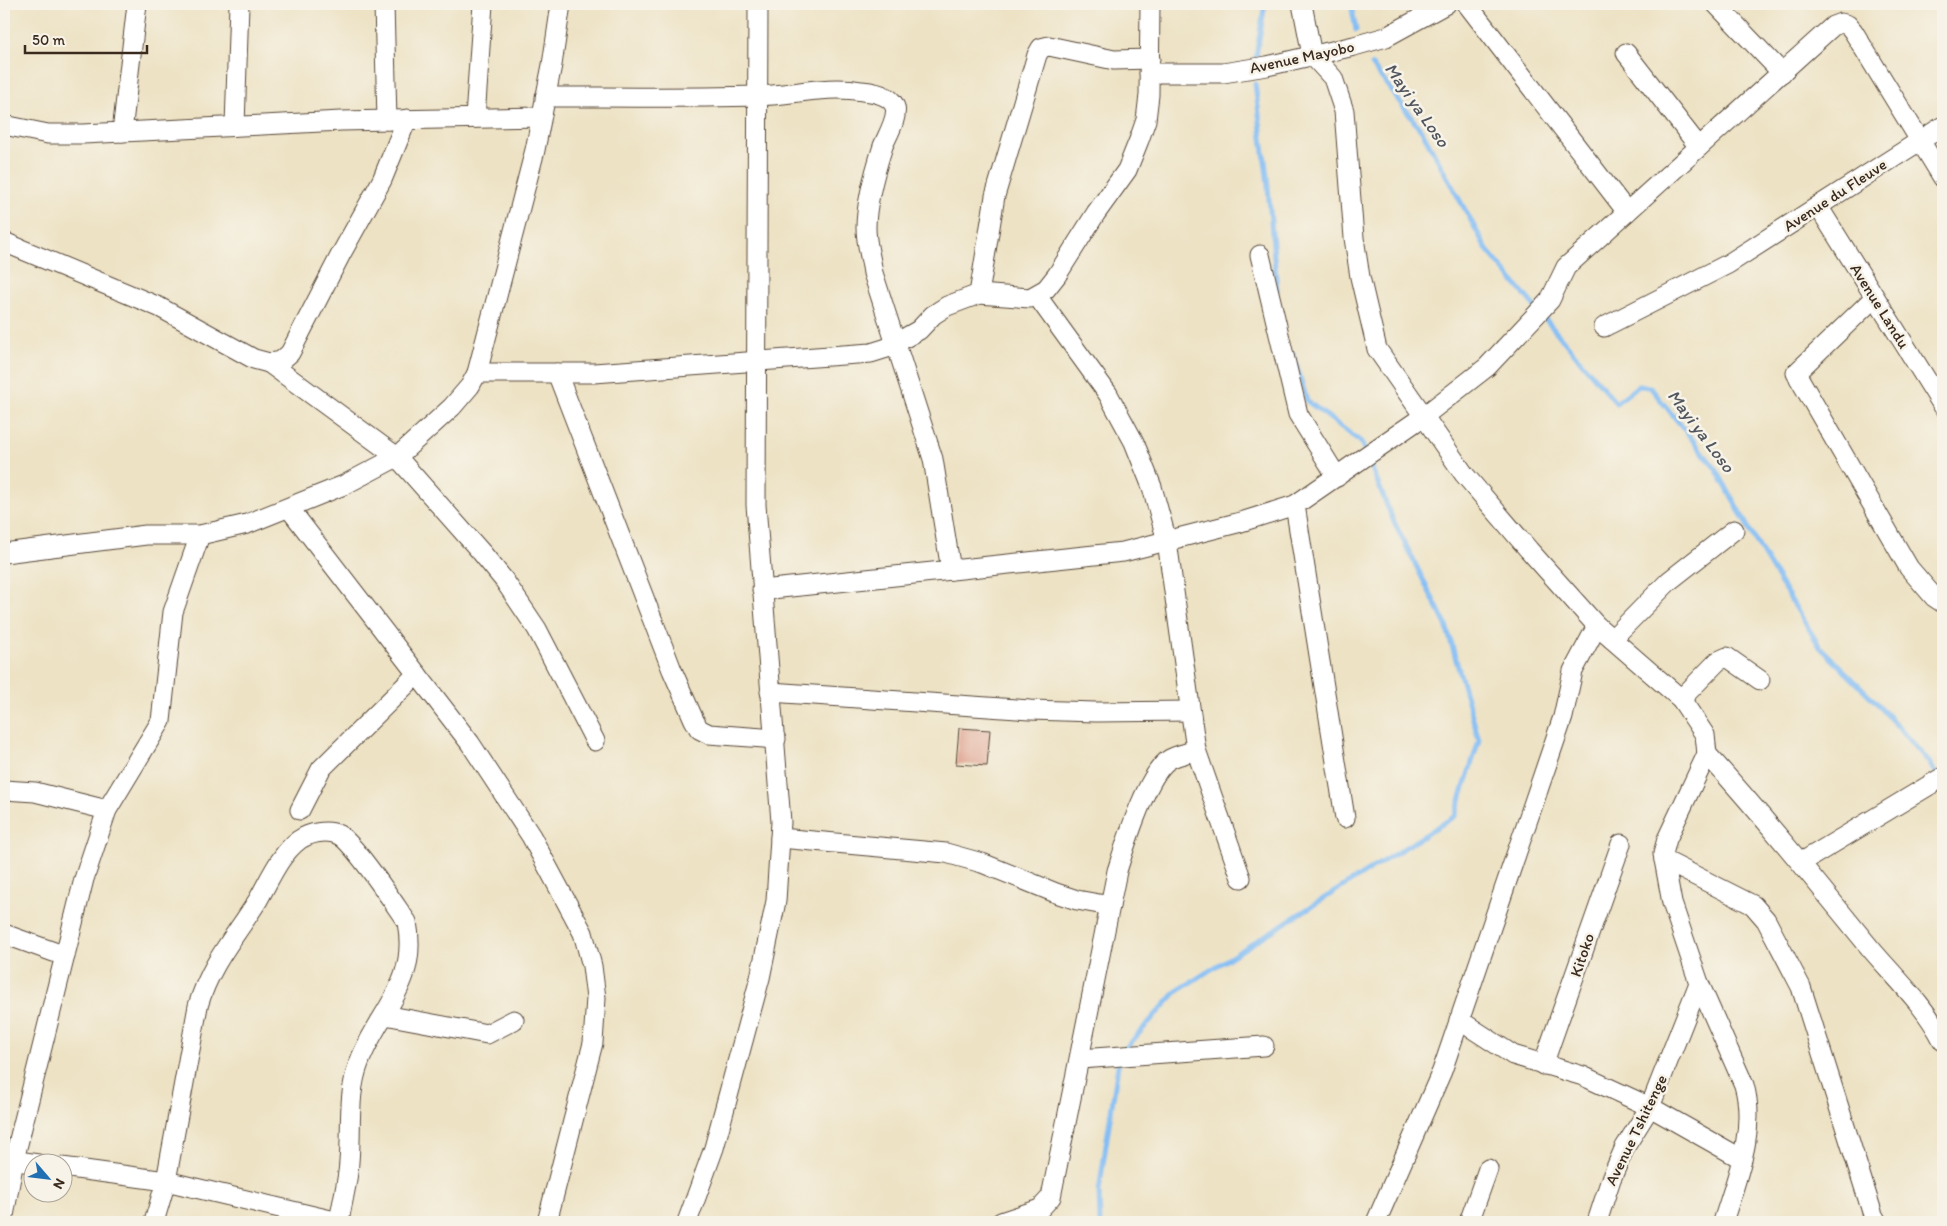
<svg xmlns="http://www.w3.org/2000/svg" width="1947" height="1226" font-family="Itim,sans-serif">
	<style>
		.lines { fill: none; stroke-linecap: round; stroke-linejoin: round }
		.stream { stroke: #83bdf4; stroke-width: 5 }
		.building { fill: #dc9884 }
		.minor-casing { stroke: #564637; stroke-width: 21 }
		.minor { stroke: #fff; stroke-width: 19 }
		.labels { text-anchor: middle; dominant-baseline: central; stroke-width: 5; stroke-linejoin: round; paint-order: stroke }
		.street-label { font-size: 16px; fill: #3b2a1e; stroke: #f7f3e8 }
		.water-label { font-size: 18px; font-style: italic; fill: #51565e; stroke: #f7f3e8 }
	</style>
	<rect width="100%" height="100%" fill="#f7f3e8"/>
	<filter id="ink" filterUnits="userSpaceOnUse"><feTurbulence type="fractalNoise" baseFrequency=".02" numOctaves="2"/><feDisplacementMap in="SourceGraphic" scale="10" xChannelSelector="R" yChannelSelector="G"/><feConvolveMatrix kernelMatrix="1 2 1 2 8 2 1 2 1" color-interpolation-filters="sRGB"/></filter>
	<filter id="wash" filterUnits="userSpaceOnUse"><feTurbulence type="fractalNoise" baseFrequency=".0096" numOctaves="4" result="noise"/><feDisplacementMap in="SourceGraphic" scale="20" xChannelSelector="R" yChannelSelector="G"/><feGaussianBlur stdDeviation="1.12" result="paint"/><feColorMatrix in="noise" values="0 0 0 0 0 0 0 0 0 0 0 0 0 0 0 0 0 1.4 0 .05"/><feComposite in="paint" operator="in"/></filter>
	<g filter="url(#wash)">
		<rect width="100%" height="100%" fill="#ede2c4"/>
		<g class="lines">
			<g class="stream">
				<path d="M1351,4L1356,30"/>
				<path d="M1256,56L1265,4"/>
				<path d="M1372,65L1423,133L1487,250L1616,403L1638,386L1650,387L1716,469L1764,556L1820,647L1875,701L1929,762L1937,776"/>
				<path d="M1255,84L1267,176L1277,290"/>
				<path d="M1124,1050L1177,991L1455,816L1479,740L1446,625L1393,520L1361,442L1307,401L1293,354"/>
				<path d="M1100,1222L1099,1191L1119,1059"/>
			</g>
		</g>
		<g id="blocks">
			<path class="building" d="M959,728L990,730L987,766L956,764Z"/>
		</g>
	</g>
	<g filter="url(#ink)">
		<use href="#blocks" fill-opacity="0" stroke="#564637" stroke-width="1"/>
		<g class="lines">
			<g class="minor-casing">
				<g id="minor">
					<path d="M384,4L387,120"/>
					<path d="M1302,4L1312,55L1333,78L1344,111L1354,238L1360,277L1377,349L1464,474L1529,550L1597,626L1681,699L1705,735L1707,754C1762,815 1814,879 1866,943C1892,975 1924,1003 1943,1041"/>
					<path d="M1467,4L1627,212"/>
					<path d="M1716,4L1782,73"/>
					<path d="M1626,53L1699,147"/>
					<path d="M1149,73H1223L1267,66L1354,46L1386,37L1446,4"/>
					<path d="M545,97C615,97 686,98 757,96C792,95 827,85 862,91C873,92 891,95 895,107C898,118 887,136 883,146C875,171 866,202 866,228C866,243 871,258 873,273L933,459L951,570"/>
					<path d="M475,118L483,4"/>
					<path d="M4,125L48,134H83L341,121L541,117"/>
					<path d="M235,126L239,4"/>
					<path d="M122,132L137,4"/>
					<path d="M1818,206L1943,406"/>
					<path d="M4,242L159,307L254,359L269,363L281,361L290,353L341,254L382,180L407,119"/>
					<path d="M1260,255L1298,414L1337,477"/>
					<path d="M979,294L995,196L1037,55L1041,48L1049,46L1114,60L1150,59"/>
					<path d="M1037,296L1108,394L1134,442L1152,487L1167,541L1196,750L1241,878"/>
					<path d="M1874,298L1796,373L1909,568L1934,597L1943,603"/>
					<path d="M1604,327L1728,264L1943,126"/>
					<path d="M269,363L397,457L482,553L504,580L537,629L595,741"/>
					<path d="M477,373H594L871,353L887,348L919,330L933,315L947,306L979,294L1030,298L1046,289L1057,275L1096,213L1127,170L1139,140L1146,120L1149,95L1150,4"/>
					<path d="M557,373L672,670L694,720L699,729L709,734L776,739"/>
					<path d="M1295,505L1345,818"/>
					<path d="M289,508L470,743L531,836L583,933L592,966L596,998L593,1043L547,1222"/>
					<path d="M4,553L146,535H200L247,524L344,485L397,457L452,407L470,386L477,373L535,150L552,65L561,4"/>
					<path d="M762,590L1123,552L1241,522L1295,505L1424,416L1487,367L1550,300L1566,267L1833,26L1841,23L1848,25L1853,31L1943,178"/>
					<path d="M1612,639L1669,581L1734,530"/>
					<path d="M770,692L1030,710L1096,712L1190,711"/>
					<path d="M1681,699L1718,661L1727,657L1760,680"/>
					<path d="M1707,754L1667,839L1663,854L1672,903L1699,983L1744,1085C1757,1130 1736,1179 1723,1222"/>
					<path d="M4,790L35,792L107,810"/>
					<path d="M300,810L321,769L417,674"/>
					<path d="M780,838L946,853L982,863L1056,893L1077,900L1110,906"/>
					<path d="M1664,860L1753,905L1766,920L1801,987L1873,1215L1877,1222"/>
					<path d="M1802,862L1943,777"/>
					<path d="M4,934L65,956"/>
					<path d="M385,1015L487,1034L514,1020"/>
					<path d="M1459,1020L1513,1055L1583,1076L1650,1107L1742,1159"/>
					<path d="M1080,1059L1264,1046"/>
					<path d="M1543,1065L1621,844"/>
					<path d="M4,1159L38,1164"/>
					<path d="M62,1167L166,1181L339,1222"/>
					<path d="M4,1216L14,1160L84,879L107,810L161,721L173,612L200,535"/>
					<path d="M154,1222L166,1181L198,1006C211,962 235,937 258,900C269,881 280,854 299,840C309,833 327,829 339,835C355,844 395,905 407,922C419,985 378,1011 359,1063C347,1094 352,1129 349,1162C348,1182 342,1202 339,1222"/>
					<path d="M687,1222L714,1148L760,978L776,901L781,822L756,505L758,4"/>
					<path d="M1001,1222L1040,1209L1051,1197L1117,871C1125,846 1147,772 1170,759C1177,755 1188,753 1196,750"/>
					<path d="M1376,1222L1442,1071L1563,717L1573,671L1597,626"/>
					<path d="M1469,1222L1488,1169"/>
					<path d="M1597,1222L1611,1179L1625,1147L1650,1107L1699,983"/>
				</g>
			</g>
			<use href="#minor" class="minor"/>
		</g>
	</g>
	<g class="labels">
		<g class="street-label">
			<text transform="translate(1302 57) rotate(-12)">Avenue Mayobo</text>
			<text transform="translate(1835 195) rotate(-33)">Avenue du Fleuve</text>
			<text transform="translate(1880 306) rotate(58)">Avenue Landu</text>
			<text transform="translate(1582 955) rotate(-71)">Kitoko</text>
			<text transform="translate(1636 1130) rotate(-64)">Avenue Tshitenge</text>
		</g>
		<g class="water-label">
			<text transform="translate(1417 105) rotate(55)">Mayi ya Loso</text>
			<text transform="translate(1701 431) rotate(53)">Mayi ya Loso</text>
		</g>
	</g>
	<rect width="1947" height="1226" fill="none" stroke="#f7f3e8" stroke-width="20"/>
	<g transform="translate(48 1178) rotate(118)"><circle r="24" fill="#f7f3e8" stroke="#aca397"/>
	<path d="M0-4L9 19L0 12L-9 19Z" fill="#1f6fb2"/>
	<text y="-8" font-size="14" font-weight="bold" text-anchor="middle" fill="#3b2a1e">N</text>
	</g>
	<path d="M25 45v8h122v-8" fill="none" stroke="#3b2a1e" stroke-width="2.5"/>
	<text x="32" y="45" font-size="15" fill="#3b2a1e" stroke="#f7f3e8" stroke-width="4" paint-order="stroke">50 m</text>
</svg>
